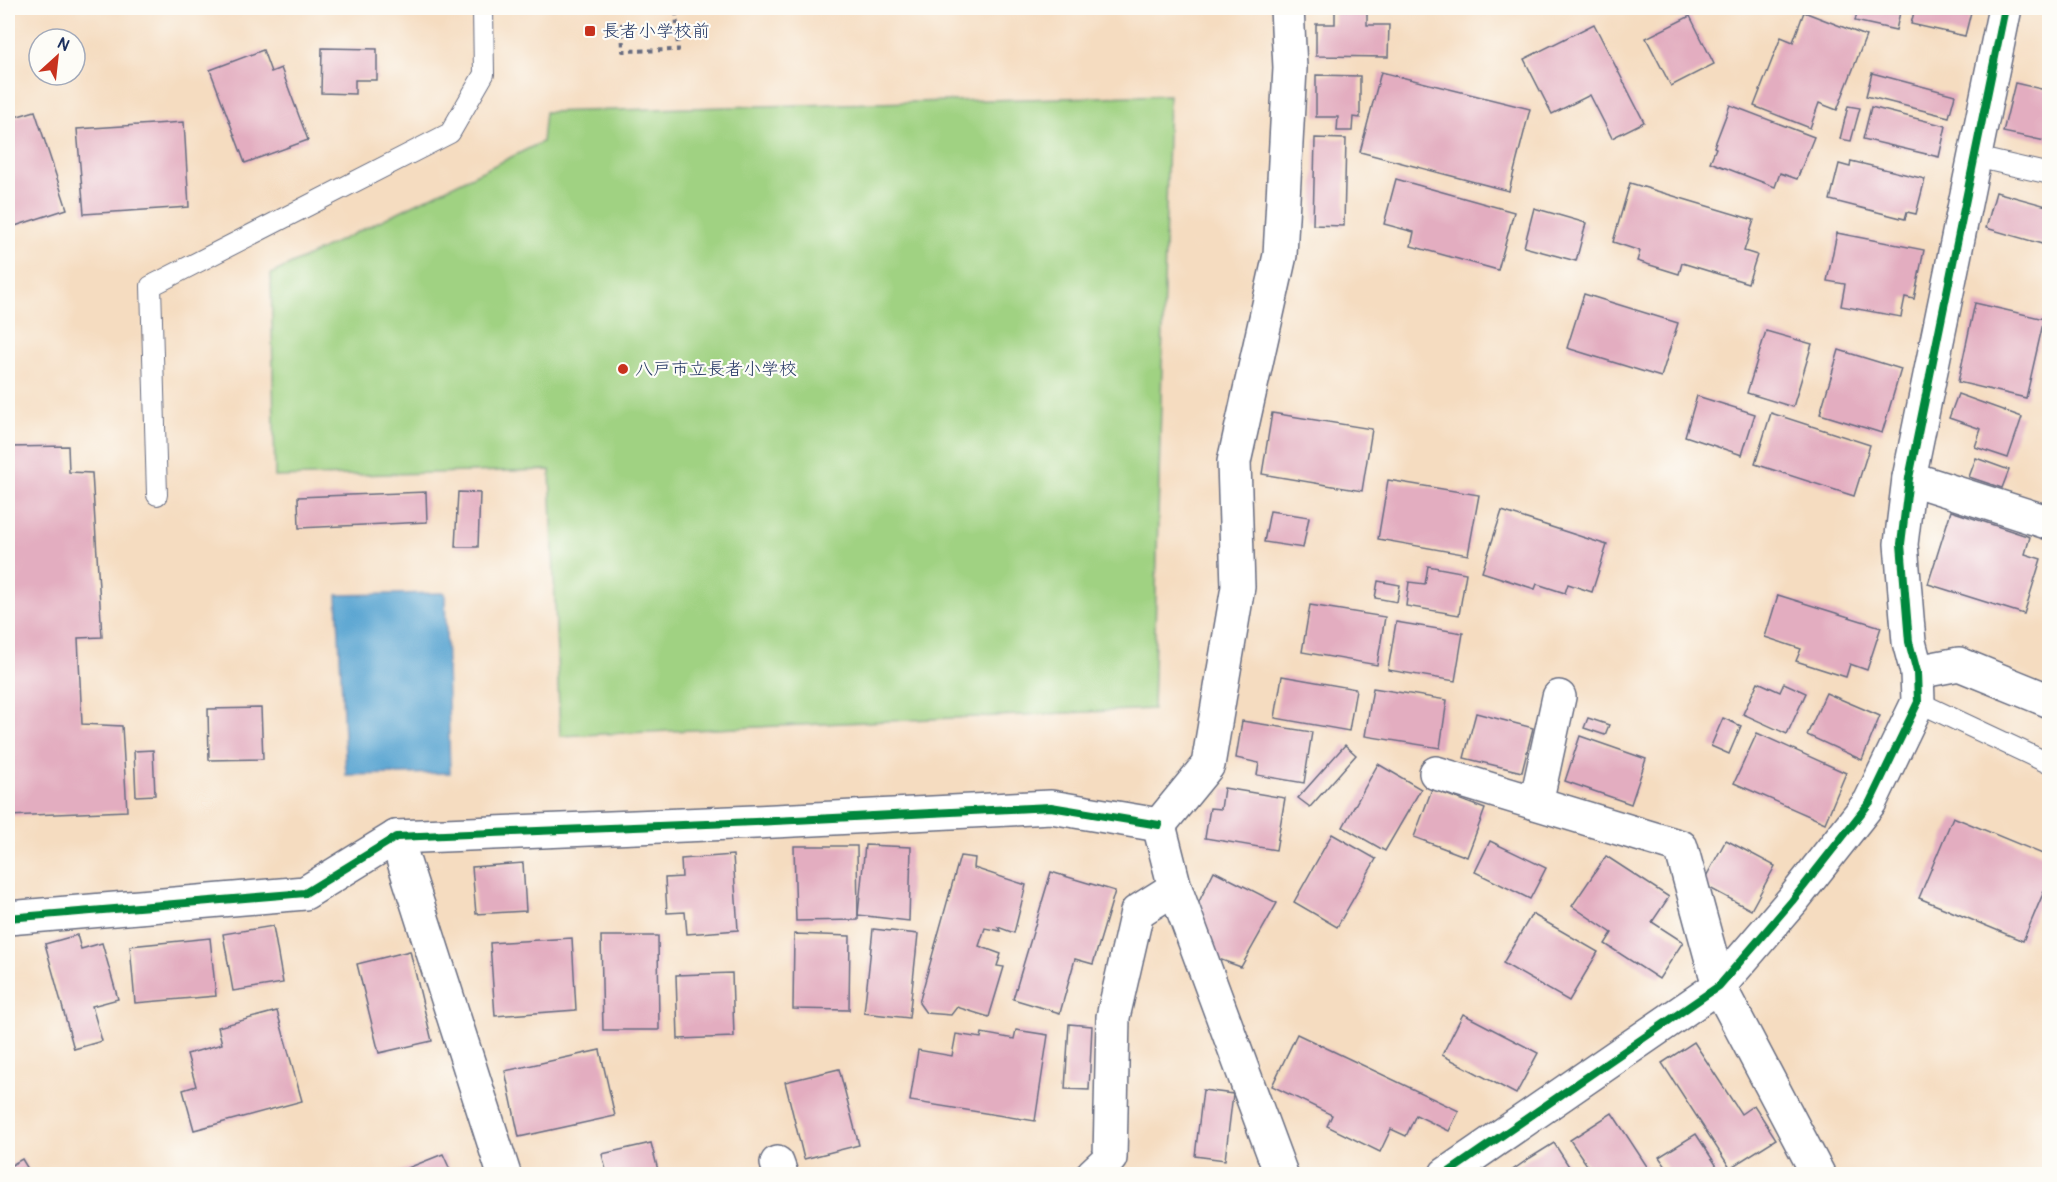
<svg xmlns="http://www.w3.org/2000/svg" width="2057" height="1182" font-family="Pangolin,'Klee One',sans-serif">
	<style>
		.green { fill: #a0d282; stroke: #5e8070; stroke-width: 1.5 }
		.water { fill: #59a4d1; stroke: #3a6a98; stroke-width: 1.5 }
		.building { fill: #e3adc0 }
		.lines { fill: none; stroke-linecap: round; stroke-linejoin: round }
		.lane-casing { stroke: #676c80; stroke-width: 22 }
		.street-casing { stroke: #676c80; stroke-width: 36 }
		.path { stroke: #676c80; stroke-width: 4; stroke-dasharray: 4.5 4.5; stroke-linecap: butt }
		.lane { stroke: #fff; stroke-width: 20 }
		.street { stroke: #fff; stroke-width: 33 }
		.cycleway-casing { stroke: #fdfcf7; stroke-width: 11 }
		.cycleway { stroke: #00873e; stroke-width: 8 }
		.poi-dot { fill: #c8321e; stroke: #fdfcf7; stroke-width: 2 }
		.labels { text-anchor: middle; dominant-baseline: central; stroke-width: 4.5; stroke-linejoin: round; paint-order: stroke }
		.poi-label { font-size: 18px; fill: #1b2f5e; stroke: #fdfcf7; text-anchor: start }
	</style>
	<rect width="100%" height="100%" fill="#fdfcf7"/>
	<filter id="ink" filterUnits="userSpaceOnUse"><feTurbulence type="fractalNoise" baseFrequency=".0167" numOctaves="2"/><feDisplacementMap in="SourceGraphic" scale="12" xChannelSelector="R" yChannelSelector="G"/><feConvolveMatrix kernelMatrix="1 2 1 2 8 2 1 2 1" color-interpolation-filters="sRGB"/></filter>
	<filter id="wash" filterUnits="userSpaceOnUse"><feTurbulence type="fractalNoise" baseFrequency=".008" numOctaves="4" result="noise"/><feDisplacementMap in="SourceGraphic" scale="24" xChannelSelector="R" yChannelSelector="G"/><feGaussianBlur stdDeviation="1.35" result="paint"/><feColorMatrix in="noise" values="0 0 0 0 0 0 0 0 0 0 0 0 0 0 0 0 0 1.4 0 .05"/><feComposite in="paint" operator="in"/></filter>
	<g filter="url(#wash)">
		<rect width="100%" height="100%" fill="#f5dcc0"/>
		<path class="green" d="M1169,95L1153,709L560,736L550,470L275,477L271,274L542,142L545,112Z"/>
		<path class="water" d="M445,593L450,773L346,775L337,595Z"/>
		<g id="blocks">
			<g class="building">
				<path d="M1858,8H1901L1896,30L1855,21Z"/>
				<path d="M1915,8H1972L1965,36L1911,24Z"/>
				<path d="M1335,10L1367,11V25H1389L1388,57L1316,56V24H1335Z"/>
				<path d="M1804,12L1866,36L1837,110L1819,103L1810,128L1754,106L1781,37L1793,42Z"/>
				<path d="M1690,16L1714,64L1671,86L1646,38Z"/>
				<path d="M1594,24L1644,122L1612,138L1590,95L1552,114L1524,59Z"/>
				<path d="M322,48L377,49V80H355V94L321,93Z"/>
				<path d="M263,50L271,72L281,68L308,140L245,163L210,70Z"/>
				<path d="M1381,72L1530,109L1509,191L1360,152Z"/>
				<path d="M1872,73L1955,95L1949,117L1866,96Z"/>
				<path d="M1316,75L1360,76V118L1353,117L1352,131H1337L1338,117H1316Z"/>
				<path d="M2015,83L2050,91V142L2003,132Z"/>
				<path d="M1730,105L1814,137L1797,179L1780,173L1775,187L1710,162L1716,148L1714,147Z"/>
				<path d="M1848,106L1860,108L1851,141L1840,139Z"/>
				<path d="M1871,107L1946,126L1939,157L1863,139Z"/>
				<path d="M35,111L67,209L15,226L8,201V119Z"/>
				<path d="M184,122L189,207L84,214L77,129Z"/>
				<path d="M1315,138L1346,139L1344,226L1313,225Z"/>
				<path d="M1851,161L1925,179L1916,214L1907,212L1905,219L1830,200L1839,164L1850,167Z"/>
				<path d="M1396,179L1514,212L1498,270L1411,246L1414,232L1384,224Z"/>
				<path d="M1630,183L1754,220L1744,251L1757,255L1748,283L1682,263L1679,274L1637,261L1640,251L1613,242Z"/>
				<path d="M1996,192L2050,207L2049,246L1986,228Z"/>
				<path d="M1534,208L1586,223L1576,261L1524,247Z"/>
				<path d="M1837,233L1924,250L1914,299L1905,297L1901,317L1841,306L1845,284L1827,281Z"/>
				<path d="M1584,294L1678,323L1661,377L1567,348Z"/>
				<path d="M1975,303L2044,319L2026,398L1958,382Z"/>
				<path d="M1766,331L1812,344L1793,407L1747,393Z"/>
				<path d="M1839,350L1901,369L1882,433L1820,414Z"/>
				<path d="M1958,394L2022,417L2008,458L1975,447L1981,429L1949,418Z"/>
				<path d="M1697,396L1755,414L1742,455L1685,436Z"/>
				<path d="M1272,413L1372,429L1362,491L1262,474Z"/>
				<path d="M1771,413L1870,445L1854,496L1755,464Z"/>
				<path d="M68,446L69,472L92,473L102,637L78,638L82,724L122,726L127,811L8,816V447Z"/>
				<path d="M1976,458L2009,470L2002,488L1969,477Z"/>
				<path d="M1388,480L1479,495L1468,555L1378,539Z"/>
				<path d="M426,492L427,522L299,528L298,497Z"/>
				<path d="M458,492L480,493L478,547H455Z"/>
				<path d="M1270,511L1309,517L1303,548L1264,542Z"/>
				<path d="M1502,511L1607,545L1592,592L1568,584L1565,593L1537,584L1535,589L1482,572Z"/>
				<path d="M1951,511L2030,537L2025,554L2041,559L2024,614L1928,584Z"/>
				<path d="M1428,566L1466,573L1459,615L1406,606L1409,582L1425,584Z"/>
				<path d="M1378,581L1400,585L1397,602L1375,598Z"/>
				<path d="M1778,595L1881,627L1867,670L1850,664L1846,677L1796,661L1801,649L1765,637Z"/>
				<path d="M1310,605L1385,617L1377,665L1302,652Z"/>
				<path d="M1396,622L1463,633L1455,681L1388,670Z"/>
				<path d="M1282,676L1356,689L1349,731L1275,718Z"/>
				<path d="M1758,682L1780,692L1784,683L1806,693L1787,734L1743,714Z"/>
				<path d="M1373,688L1447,700L1440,748L1365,736Z"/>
				<path d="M1826,693L1880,716L1862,760L1807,735Z"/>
				<path d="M261,708L263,759L209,760L208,709Z"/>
				<path d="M1476,713L1533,728L1522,772L1464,758Z"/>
				<path d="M1588,718L1609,725L1605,735L1584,728Z"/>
				<path d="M1723,718L1741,726L1729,754L1711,746Z"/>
				<path d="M1242,721L1312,732L1304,783L1257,775L1259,763L1236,758Z"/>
				<path d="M1757,733L1846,773L1825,823L1734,783Z"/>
				<path d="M1580,736L1646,759L1631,804L1565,781Z"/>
				<path d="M1345,745L1356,755L1310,807L1298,798Z"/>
				<path d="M153,750L155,795L136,796L134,751Z"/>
				<path d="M1378,764L1421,789L1385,851L1343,827Z"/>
				<path d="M1224,788L1285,798L1276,850L1205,838L1210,808L1221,809Z"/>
				<path d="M1432,789L1485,809L1467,857L1414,837Z"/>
				<path d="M1953,817L2050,857V877L2023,941L1919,898Z"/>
				<path d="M1332,834L1376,859L1337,927L1294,902Z"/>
				<path d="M1726,840L1775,866L1751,910L1702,884Z"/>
				<path d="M1490,841L1546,868L1530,899L1475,872Z"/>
				<path d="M865,845L911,847L909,921L858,915Z"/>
				<path d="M794,846H857L858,920L796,921Z"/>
				<path d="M733,855L738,930L687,934L685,912L667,913L665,878L682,877L681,859Z"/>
				<path d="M960,856L975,858L974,868L1026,885L1014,933L998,927L1000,931L985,928L979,946L1001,954L997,966L1004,967L989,1017L957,1007L951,1015L926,1013L919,1003Z"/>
				<path d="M1606,856L1669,897L1652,922L1683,942L1659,979L1605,944L1612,933L1572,906Z"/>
				<path d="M523,863L526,911L476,914L472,867Z"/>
				<path d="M1214,871L1277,903L1241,967L1213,957L1192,916Z"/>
				<path d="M1051,872L1115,891L1093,964L1075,959L1060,1013L1013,999Z"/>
				<path d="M1532,914L1598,952L1569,1001L1503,963Z"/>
				<path d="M273,926L283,983L233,991L223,934Z"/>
				<path d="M873,929L918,934L909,1018L864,1013Z"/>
				<path d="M794,934L850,936L849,1010L793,1009Z"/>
				<path d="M77,935L81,949L102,943L118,999L92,1006L102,1041L74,1049L45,944Z"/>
				<path d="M601,936H658L659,1030H603Z"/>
				<path d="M210,938L216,996L135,1003L130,946Z"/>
				<path d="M572,938L576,1010L495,1016L490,943Z"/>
				<path d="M410,951L432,1041L379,1053L357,964Z"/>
				<path d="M732,973L734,1037L678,1039L676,975Z"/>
				<path d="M277,1011L302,1101L194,1130L183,1090L196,1086L187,1054L222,1044L218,1027Z"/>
				<path d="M1463,1014L1538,1053L1516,1094L1442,1055Z"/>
				<path d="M1069,1024L1092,1026L1089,1090L1065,1089Z"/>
				<path d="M1016,1030L1048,1035L1035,1121L910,1101L918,1050L952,1056L956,1034L981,1038L982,1033L1014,1039Z"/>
				<path d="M1297,1034L1459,1111L1449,1131L1416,1115L1406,1136L1391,1129L1380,1152L1327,1126L1332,1115L1272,1086Z"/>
				<path d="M1694,1042L1741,1114L1754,1105L1776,1139L1730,1168L1662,1063Z"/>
				<path d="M600,1050L615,1116L519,1137L505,1071Z"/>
				<path d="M839,1069L859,1145L804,1159L785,1082Z"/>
				<path d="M1203,1090L1233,1094L1225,1160L1195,1156Z"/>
				<path d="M1612,1113L1652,1174H1593L1570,1140Z"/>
				<path d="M1696,1134L1722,1174H1671L1659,1157Z"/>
				<path d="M651,1143L659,1174H607L602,1154Z"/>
				<path d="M1554,1143L1574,1174H1507L1530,1158Z"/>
				<path d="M443,1154L452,1174H393Z"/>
				<path d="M22,1159L31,1174H8V1167Z"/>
			</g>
		</g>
	</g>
	<g filter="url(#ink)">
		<use href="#blocks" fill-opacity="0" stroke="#676c80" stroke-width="1.5"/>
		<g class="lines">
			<g class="lane-casing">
				<g id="lane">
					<path d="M1975,157L2050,174"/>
					<path d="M157,495L151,286L450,133L484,74L483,8"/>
					<path d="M1918,702L2050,764"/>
				</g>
			</g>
			<g class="street-casing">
				<g id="street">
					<path d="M1909,478L2050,523"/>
					<path d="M1917,672L1959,664L2050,701"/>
					<path d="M1436,773L1681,847L1719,986L1818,1174"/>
					<path d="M1536,803L1559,697"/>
					<path d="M1159,825L1208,765L1238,587L1234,462L1280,255L1290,68L1287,8"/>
					<path d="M1159,825L1175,888L1281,1174"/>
					<path d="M396,837L504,1174"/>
					<path d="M8,918L305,893L396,837L755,822L1051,807L1159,825"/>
					<path d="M777,1163L781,1174"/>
					<path d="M1093,1174L1110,1158L1113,1017L1137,912L1175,888"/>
					<path d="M1446,1174L1719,986L1792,901L1870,802L1918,702L1917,672L1909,642L1901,544L1909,478L2005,8"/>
				</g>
			</g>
			<path class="path" d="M622,23L623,51L678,50L676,8"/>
			<use href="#lane" class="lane"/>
			<use href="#street" class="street"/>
			<g class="cycleway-casing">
				<g id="cycleway">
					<path d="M8,918L305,893L396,837L755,822L1051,807L1159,825"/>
					<path d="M1446,1174L1719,986L1792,901L1870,802L1918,702L1917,672L1909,642L1901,544L1909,478L2005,8"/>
				</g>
			</g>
			<use href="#cycleway" class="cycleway"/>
		</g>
	</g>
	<g class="poi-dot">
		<rect x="584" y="25" width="12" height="12" rx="3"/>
		<circle cx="623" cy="369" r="6"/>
	</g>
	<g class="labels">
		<g class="poi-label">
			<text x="602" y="31">長者小学校前</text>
			<text x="635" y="369">八戸市立長者小学校</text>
		</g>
	</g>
	<rect width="2057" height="1182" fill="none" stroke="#fdfcf7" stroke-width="30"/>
	<g transform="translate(57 57) rotate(27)"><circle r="28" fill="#fdfcf7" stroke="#a3aaba" stroke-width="1.5"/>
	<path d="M0-4.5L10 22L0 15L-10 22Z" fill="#c8321e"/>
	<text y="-9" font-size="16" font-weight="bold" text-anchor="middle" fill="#1b2f5e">N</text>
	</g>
</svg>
